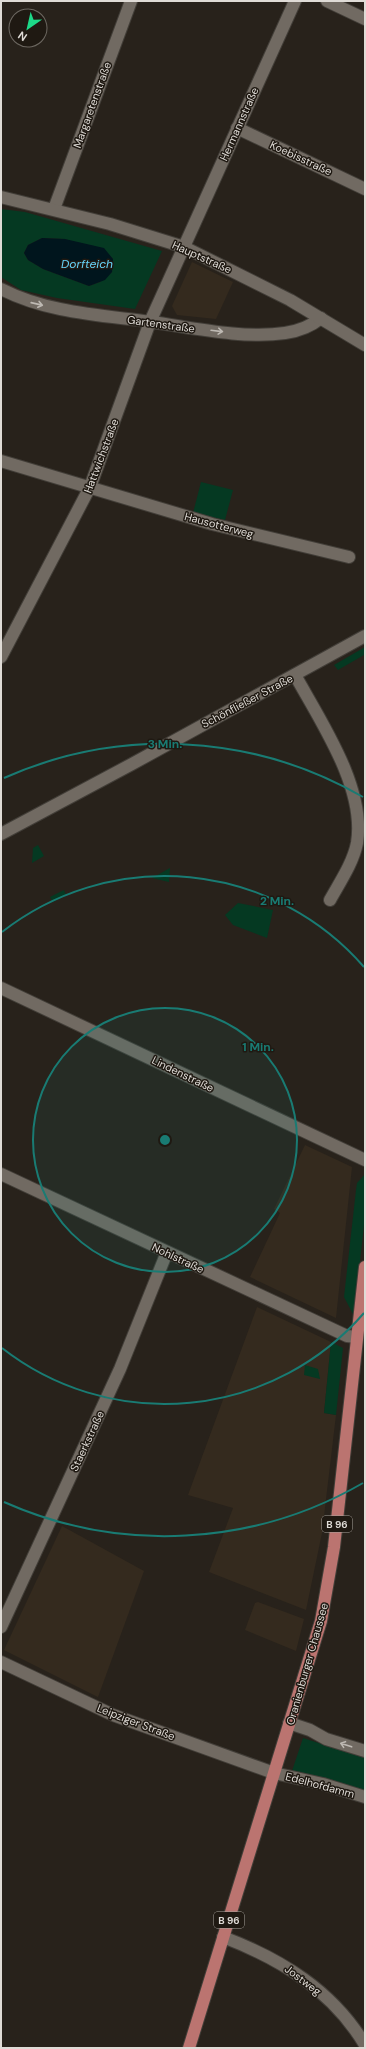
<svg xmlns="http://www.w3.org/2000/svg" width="366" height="2049" font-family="'DM Sans',sans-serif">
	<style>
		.built { fill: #342a1e }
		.green { fill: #053922; fill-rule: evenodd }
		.water { fill: #00151d }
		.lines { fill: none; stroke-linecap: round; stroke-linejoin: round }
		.street-casing { stroke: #423e38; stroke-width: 14 }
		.secondary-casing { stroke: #423e38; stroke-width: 14 }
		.primary-casing { stroke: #423e38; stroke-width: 14 }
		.street { stroke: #716a62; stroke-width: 12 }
		.secondary { stroke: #716a62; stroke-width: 12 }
		.primary { stroke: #bb7470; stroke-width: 12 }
		.oneway { stroke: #beb9b3 }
		.ring { fill: none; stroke: #197b73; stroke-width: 2 }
		.labels { text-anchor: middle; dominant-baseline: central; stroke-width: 3; stroke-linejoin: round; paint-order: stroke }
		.shield { fill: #1f1912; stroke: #a5a19b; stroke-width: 1 }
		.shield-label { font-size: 10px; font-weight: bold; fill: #dfdbd6 }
		.street-label { font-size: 11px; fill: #dfdbd6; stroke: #1f1912 }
		.water-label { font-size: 12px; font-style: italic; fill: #66d5fb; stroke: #1f1912 }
		.centre { fill: #197b73; stroke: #1f1912; stroke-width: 2 }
		.ring-label { font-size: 12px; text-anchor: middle; font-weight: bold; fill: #197b73; stroke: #1f1912; stroke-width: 3; stroke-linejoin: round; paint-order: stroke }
	</style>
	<rect width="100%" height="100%" fill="#28221b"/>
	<g class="built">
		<path d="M192,262L233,282L216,319L177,315L172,306Z"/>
		<path d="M305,1145L352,1167L336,1318L250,1277L280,1213L274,1209Z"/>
		<path d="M257,1307L331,1342L324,1413L336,1415L322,1533L306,1610L209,1572L233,1508L188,1495Z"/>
		<path d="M62,1526L144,1571L98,1697L4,1650Z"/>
		<path d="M258,1602L304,1619L296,1651L245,1630L255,1603Z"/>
	</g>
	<g class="green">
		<path d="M1,209L25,212L162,251L135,309L57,298L21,290L1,277ZM42,238L65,239L109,255L113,259L112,272L100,282L89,286L43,269L28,260L24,253L28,245Z"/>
		<path d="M201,482L233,490L225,520L193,513Z"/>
		<path d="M365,647L364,655L338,670L334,665Z"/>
		<path d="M38,845L44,856L32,863L33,848Z"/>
		<path d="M170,868L169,882L152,878Z"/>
		<path d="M64,890L66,895L53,902L50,897Z"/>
		<path d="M238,903L273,910L267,938L233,925L225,915Z"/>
		<path d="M365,1174V1216L354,1316L344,1297L356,1190L357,1183Z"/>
		<path d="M331,1342L343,1348L336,1415L324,1413Z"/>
		<path d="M305,1365L318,1369L320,1379L304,1375Z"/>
		<path d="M303,1738L365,1758V1794L292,1771Z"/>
	</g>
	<path class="water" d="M42,238L65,239L104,248L113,259L112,272L105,280L89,286L43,269L28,260L24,253L28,245Z"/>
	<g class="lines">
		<g class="street-casing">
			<g id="street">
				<path d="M327,1L365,19"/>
				<path d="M237,128L365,189"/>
				<path d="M54,209L131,1"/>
				<path d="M1,289C48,313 101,315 152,322C194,328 244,339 285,333C299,331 310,327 321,318"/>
				<path d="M1,461L212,524L349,557"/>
				<path d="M1,657L90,487L150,322L295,1"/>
				<path d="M295,675C321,722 366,788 357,843C353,863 340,882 330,900"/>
				<path d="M1,988L365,1160"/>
				<path d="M1,1174L347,1336L357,1337"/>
				<path d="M1,1627L120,1369L167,1252"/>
				<path d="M1,1662L113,1715L274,1773L323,1784L365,1797"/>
				<path d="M289,1723L310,1730L326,1739L365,1751"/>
				<path d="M223,1937C281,1959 333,1991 365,2045"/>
			</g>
		</g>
		<g class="secondary-casing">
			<g id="secondary">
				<path d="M1,197L110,224L184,247L290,300L365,345"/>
				<path d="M1,834L132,764L365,636"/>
			</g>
		</g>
		<g class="primary-casing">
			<path id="primary" d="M189,2048L321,1621L334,1547L365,1267"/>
		</g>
		<use href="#street" class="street"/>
		<use href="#secondary" class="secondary"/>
		<use href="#primary" class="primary"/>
	</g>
	<defs><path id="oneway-shaft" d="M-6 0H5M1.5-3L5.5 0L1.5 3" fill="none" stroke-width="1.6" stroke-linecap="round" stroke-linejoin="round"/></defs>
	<g class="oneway">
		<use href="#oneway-shaft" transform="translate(37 304) rotate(13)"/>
		<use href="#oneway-shaft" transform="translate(217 331) rotate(7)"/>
		<use href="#oneway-shaft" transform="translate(346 1745) rotate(-162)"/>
	</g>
	<circle cx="165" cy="1140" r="132" fill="#197b73" fill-opacity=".12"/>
	<g class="ring">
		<circle cx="165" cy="1140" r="132"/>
		<path d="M364 1313A264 264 0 0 1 2 1348M2 932A264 264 0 0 1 364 967"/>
		<path d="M363 1483A396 396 0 0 1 4 1502M4 778A396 396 0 0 1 363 797"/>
	</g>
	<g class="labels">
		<g class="shield">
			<rect x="322" y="1516" width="30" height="16" rx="3"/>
			<rect x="214" y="1912" width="30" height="16" rx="3"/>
		</g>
		<g class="shield-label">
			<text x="337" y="1524">B 96</text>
			<text x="229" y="1920">B 96</text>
		</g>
		<g class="street-label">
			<text transform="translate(92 105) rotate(-70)">Margaretenstraße</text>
			<text transform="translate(239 124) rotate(-66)">Hermannstraße</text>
			<text transform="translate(301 158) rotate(25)">Koebisstraße</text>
			<text transform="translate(202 257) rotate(24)">Hauptstraße</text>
			<text transform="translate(161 324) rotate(8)">Gartenstraße</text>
			<text transform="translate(101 456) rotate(-69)">Hattwichstraße</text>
			<text transform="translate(219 525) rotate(15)">Hausotterweg</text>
			<text transform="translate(247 701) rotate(-28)">Schönfließer Straße</text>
			<text transform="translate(183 1074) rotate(26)">Lindenstraße</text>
			<text transform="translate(178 1258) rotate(25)">Nohlstraße</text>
			<text transform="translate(87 1441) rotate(-65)">Staerkstraße</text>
			<text transform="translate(307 1664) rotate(-74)">Oranienburger Chaussee</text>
			<text transform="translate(136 1722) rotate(21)">Leipziger Straße</text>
			<text transform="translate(320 1785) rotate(15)">Edelhofdamm</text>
			<text transform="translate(303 1980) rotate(37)">Jostweg</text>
		</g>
		<g class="water-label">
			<text x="87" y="264">Dorfteich</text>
		</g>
	</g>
	<circle cx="165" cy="1140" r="6" class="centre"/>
	<g class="ring-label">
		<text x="165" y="748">3 Min.</text>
		<text x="277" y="905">2 Min.</text>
		<text x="258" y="1051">1 Min.</text>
	</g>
	<rect width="366" height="2049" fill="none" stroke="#dfdbd6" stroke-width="4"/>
	<g transform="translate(28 28) rotate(214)"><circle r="19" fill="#1f1912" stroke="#6c6760"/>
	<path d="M0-3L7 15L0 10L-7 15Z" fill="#1dd988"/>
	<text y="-6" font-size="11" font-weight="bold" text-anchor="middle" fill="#dfdbd6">N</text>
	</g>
</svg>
